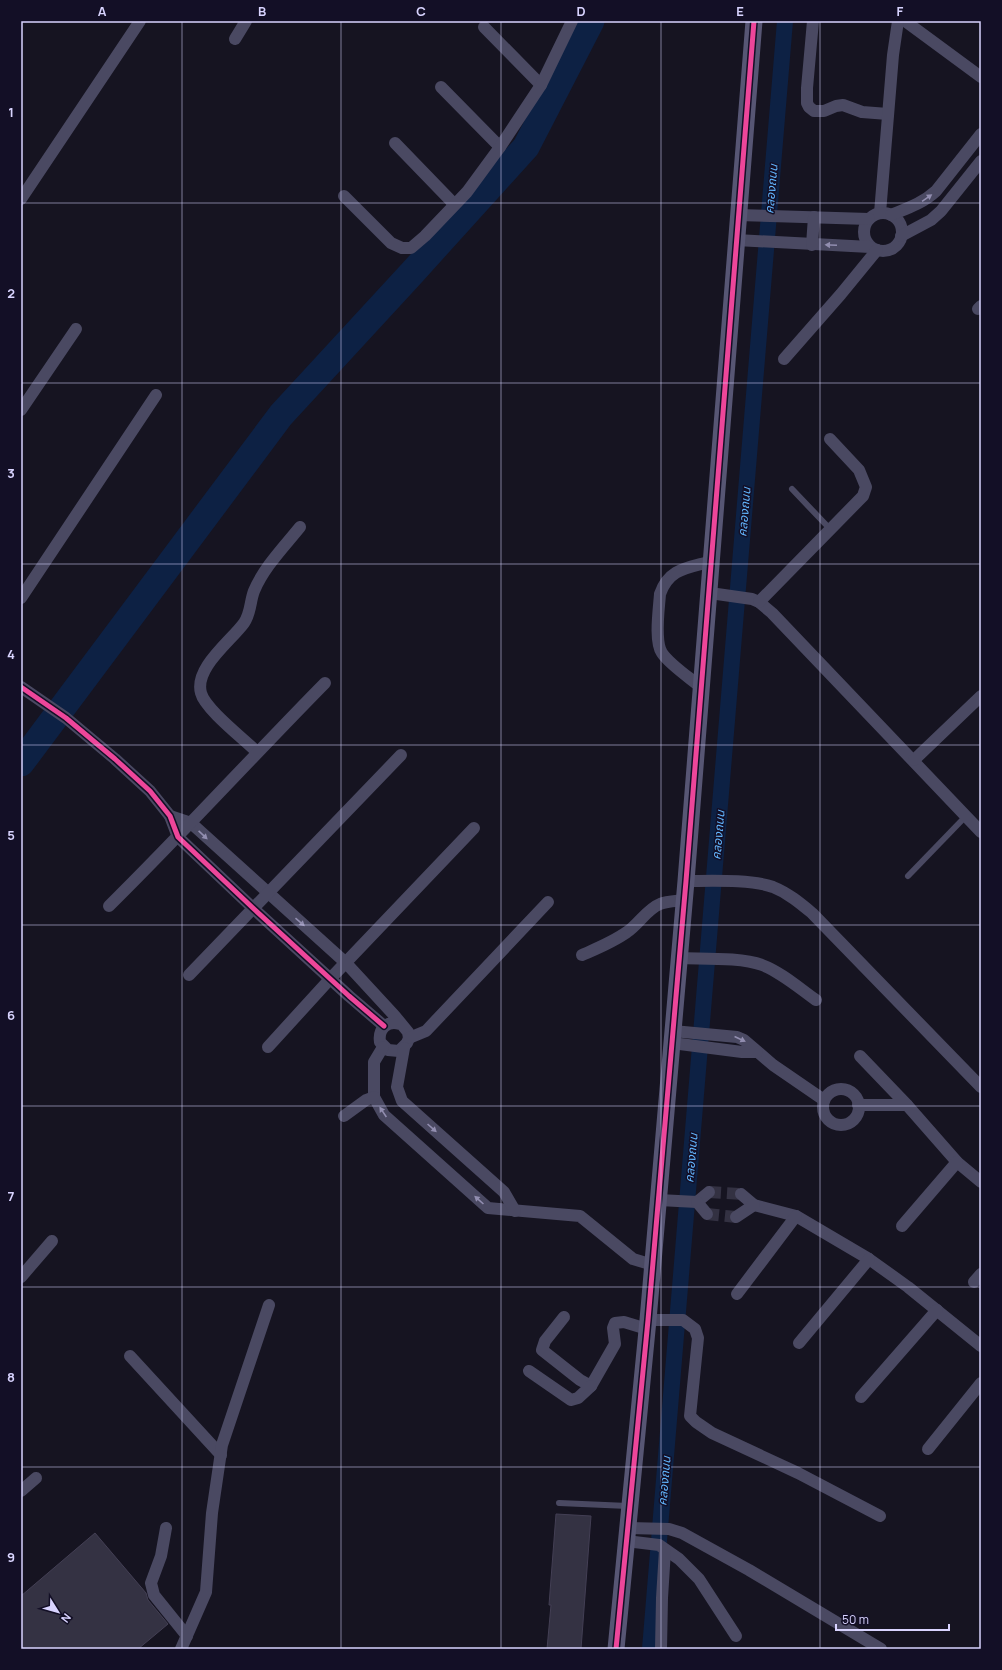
<svg xmlns="http://www.w3.org/2000/svg" width="1002" height="1670" font-family="Manrope,'Noto Sans Thai',sans-serif">
	<style>
		.lines { fill: none; stroke-linecap: round; stroke-linejoin: round }
		.canal { stroke: #0d2144; stroke-width: 16 }
		.river { stroke: #0d2144; stroke-width: 27 }
		.building { fill: #343243; stroke: #433f54 }
		.street-tunnel { stroke: #333142; stroke-width: 12; stroke-dasharray: 12 6; stroke-linecap: butt }
		.lane { stroke: #4a4962; stroke-width: 6 }
		.street { stroke: #4a4962; stroke-width: 12 }
		.secondary { stroke: #575674; stroke-width: 17 }
		.cycleway-casing { stroke: #130f26; stroke-width: 8 }
		.cycleway { stroke: #ed469a; stroke-width: 5 }
		.oneway { fill: #928eb0 }
		.grid { fill: none; stroke: #d9d4ff; stroke-width: 1; stroke-opacity: 0.55 }
		.labels { text-anchor: middle; dominant-baseline: central; stroke-width: 3; stroke-linejoin: round; paint-order: stroke }
		.water-label { font-size: 12px; font-style: italic; fill: #62b6ff; stroke: #130f26 }
		.neatline { fill: none; stroke: #d9d4ff; stroke-width: 1.5 }
		.grid-label { font-size: 13px; text-anchor: middle; font-weight: bold; fill: #d9d4ff }
	</style>
	<rect width="100%" height="100%" fill="#161421"/>
	<g class="lines">
		<path class="canal" d="M650,1649L785,21"/>
		<path class="river" d="M21,763L281,415L411,274L526,147L591,21"/>
	</g>
	<g class="building">
		<path d="M556,1514L591,1516L581,1649H547L551,1605H549Z"/>
		<path d="M95,1533L146,1593L148,1600L168,1624L138,1649H21V1596Z"/>
	</g>
	<g class="lines">
		<g class="street-tunnel">
			<path d="M709,1192L741,1194"/>
			<path d="M707,1214L736,1217"/>
		</g>
		<g class="lane">
			<path d="M792,489L831,530"/>
			<path d="M908,876L966,816"/>
			<path d="M559,1503L628,1506"/>
		</g>
		<g class="street">
			<path d="M813,21L807,88V103L809,107L814,111H824L836,106L843,105L862,112L888,114"/>
			<path d="M905,21L981,77"/>
			<path d="M484,27L541,85"/>
			<path d="M235,39L246,21"/>
			<path d="M441,87L500,147"/>
			<path d="M395,143L454,204"/>
			<path d="M344,196L391,243L402,248H411L425,236L467,192L500,147L541,85L572,21"/>
			<path d="M21,199L140,21"/>
			<path d="M880,213L893,55L898,21"/>
			<circle cx="883" cy="232" r="19"/>
			<path d="M738,215L869,219"/>
			<path d="M891,215C908,208 923,203 936,191L981,134"/>
			<path d="M901,236L931,220L941,211L981,161"/>
			<path d="M736,240L870,247"/>
			<path d="M812,245L814,217"/>
			<path d="M978,309L981,306"/>
			<path d="M784,359L841,294L877,250"/>
			<path d="M21,410L76,329"/>
			<path d="M710,593L752,599L759,602L772,613L981,832"/>
			<path d="M21,598L156,395"/>
			<path d="M759,602L863,496L866,487L859,470L830,439"/>
			<path d="M21,687L66,718L115,759L150,791L170,816L178,837L254,909L349,996L384,1026"/>
			<path d="M702,688C690,678 670,665 662,653C654,641 659,609 660,594C669,568 688,568 712,561"/>
			<path d="M257,752C244,739 205,709 201,693C194,668 231,641 244,623C251,613 250,601 254,591C264,567 284,547 300,527"/>
			<path d="M914,760L981,696"/>
			<path d="M170,816L191,823L346,963L394,1015L408,1032L409,1038L407,1043L399,1051L388,1050L380,1042C378,1029 387,1020 400,1024"/>
			<path d="M686,881C710,881 751,879 773,887C788,893 800,903 812,913L981,1087"/>
			<path d="M109,906C183,833 252,757 325,683"/>
			<path d="M582,955C598,948 613,942 627,932C639,924 647,909 660,904C667,901 677,901 684,900"/>
			<path d="M679,958C703,959 741,957 762,965C781,972 799,988 816,1000"/>
			<path d="M189,975L401,755"/>
			<path d="M673,1031L737,1037L744,1040L773,1065L824,1100"/>
			<path d="M409,1038L426,1031L548,902"/>
			<path d="M672,1043L742,1052H757"/>
			<path d="M268,1047L330,979L474,828"/>
			<path d="M383,1047L374,1062V1097L384,1115L488,1208L580,1216L633,1259L653,1265"/>
			<path d="M404,1048L397,1087L402,1101L504,1192L515,1211"/>
			<path d="M860,1056L907,1105"/>
			<circle cx="841" cy="1107" r="18"/>
			<path d="M858,1105H907L957,1162L981,1182"/>
			<path d="M344,1116L366,1100L374,1097"/>
			<path d="M741,1194L754,1205L796,1216L869,1259L908,1287L981,1346"/>
			<path d="M659,1200L697,1202L709,1192"/>
			<path d="M697,1202L707,1214"/>
			<path d="M736,1217L754,1205"/>
			<path d="M902,1226L957,1162"/>
			<path d="M21,1277L52,1241"/>
			<path d="M974,1282L981,1274"/>
			<path d="M737,1294L796,1216"/>
			<path d="M564,1317L545,1341L542,1350L580,1380L591,1386L615,1344L613,1328L615,1323L624,1322L647,1329"/>
			<path d="M648,1320H683L695,1329L698,1338L690,1416L696,1422L712,1433L798,1473L880,1516"/>
			<path d="M799,1343L869,1259"/>
			<path d="M130,1356L221,1455"/>
			<path d="M529,1371L571,1400L578,1398L591,1386"/>
			<path d="M861,1397L937,1310"/>
			<path d="M928,1449L981,1383"/>
			<path d="M21,1491L36,1478"/>
			<path d="M166,1528L161,1556L151,1583L154,1595L187,1636"/>
			<path d="M629,1528L669,1529L682,1533L749,1570L881,1649"/>
			<path d="M626,1541L659,1545L679,1559L699,1579L736,1636"/>
			<path d="M181,1649L206,1592L212,1513L222,1445L269,1305"/>
			<path d="M661,1649L662,1598L665,1550"/>
		</g>
		<path class="secondary" d="M616,1649L648,1320L686,881L754,21"/>
		<g class="cycleway-casing">
			<g id="cycleway">
				<path d="M21,687L66,718L115,759L150,791L170,816L178,837L254,909L349,996L384,1026"/>
				<path d="M616,1649L648,1320L686,881L754,21"/>
			</g>
		</g>
		<use href="#cycleway" class="cycleway"/>
	</g>
	<defs><path id="oneway-solid" d="M-6-.8H1V-3.2L6.5 0L1 3.2V.8H-6Z"/></defs>
	<g class="oneway">
		<use href="#oneway-solid" transform="translate(927 198) rotate(-35)"/>
		<use href="#oneway-solid" transform="translate(831 245) rotate(-178)"/>
		<use href="#oneway-solid" transform="translate(203 835) rotate(43)"/>
		<use href="#oneway-solid" transform="translate(300 922) rotate(41)"/>
		<use href="#oneway-solid" transform="translate(740 1039) rotate(25)"/>
		<use href="#oneway-solid" transform="translate(383 1112) rotate(-124)"/>
		<use href="#oneway-solid" transform="translate(432 1128) rotate(42)"/>
		<use href="#oneway-solid" transform="translate(479 1200) rotate(-138)"/>
	</g>
	<path class="grid" d="M182,21V1649M341,21V1649M501,21V1649M661,21V1649M820,21V1649M21,203H981M21,383H981M21,564H981M21,745H981M21,925H981M21,1106H981M21,1287H981M21,1467H981"/>
	<g class="labels">
		<g class="water-label">
			<text transform="translate(771 189) rotate(-85)">คลองถนน</text>
			<text transform="translate(744 512) rotate(-85)">คลองถนน</text>
			<text transform="translate(718 835) rotate(-85)">คลองถนน</text>
			<text transform="translate(691 1158) rotate(-85)">คลองถนน</text>
			<text transform="translate(664 1481) rotate(-85)">คลองถนน</text>
		</g>
	</g>
	<rect width="1002" height="1670" fill="none" stroke="#130f26" stroke-width="44"/>
	<g transform="translate(58 1612) rotate(127)" stroke="#130f26" stroke-width="3" paint-order="stroke">
	<path d="M0-3L7 15L0 10L-7 15Z" fill="#d9d4ff"/>
	<text y="-6" font-size="11" font-weight="bold" text-anchor="middle" fill="#d9d4ff">N</text>
	</g>
	<path d="M836 1624v6h113v-6" fill="none" stroke="#d9d4ff" stroke-width="2"/>
	<text x="842" y="1624" font-size="12" fill="#d9d4ff" stroke="#130f26" stroke-width="3" paint-order="stroke">50 m</text>
	<rect x="22" y="22" width="958" height="1626" class="neatline"/>
	<g class="grid-label">
		<text x="102" y="16">A</text>
		<text x="262" y="16">B</text>
		<text x="421" y="16">C</text>
		<text x="581" y="16">D</text>
		<text x="740" y="16">E</text>
		<text x="900" y="16">F</text>
		<text x="11" y="117">1</text>
		<text x="11" y="298">2</text>
		<text x="11" y="478">3</text>
		<text x="11" y="659">4</text>
		<text x="11" y="840">5</text>
		<text x="11" y="1020">6</text>
		<text x="11" y="1201">7</text>
		<text x="11" y="1382">8</text>
		<text x="11" y="1562">9</text>
	</g>
</svg>
